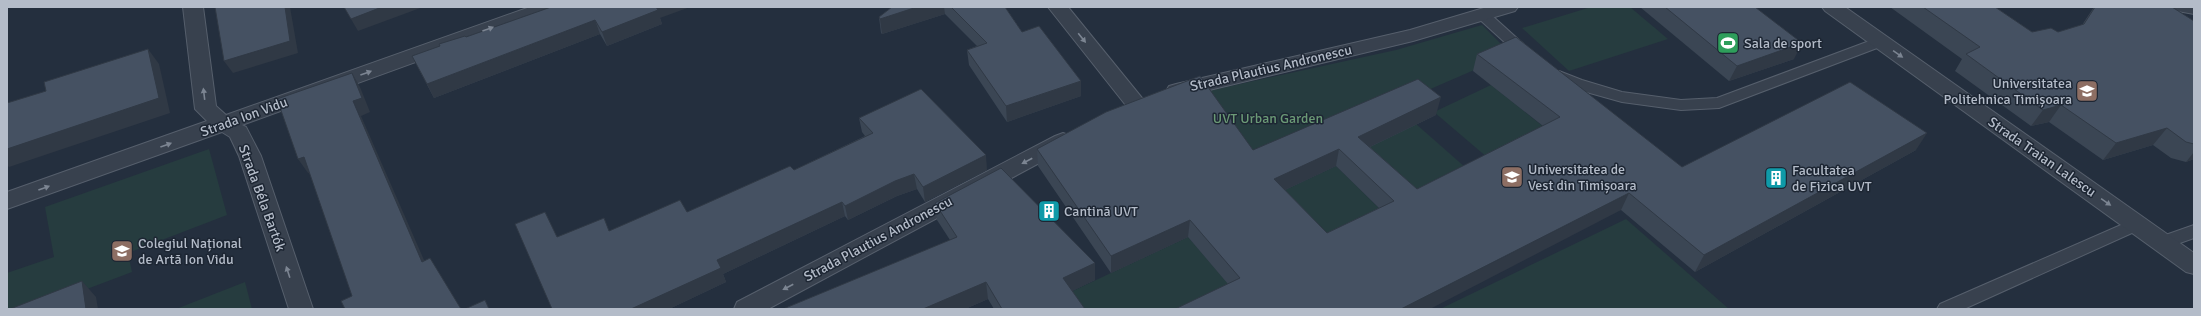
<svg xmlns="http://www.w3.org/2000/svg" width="2201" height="316" font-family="Signika,sans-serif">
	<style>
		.green { fill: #263c3f }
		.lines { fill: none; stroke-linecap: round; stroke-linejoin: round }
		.service-casing { stroke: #565f6c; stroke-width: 2 }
		.minor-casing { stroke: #565f6c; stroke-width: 2 }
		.service { fill: #38414e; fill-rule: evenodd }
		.minor { fill: #38414e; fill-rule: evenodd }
		.wall { fill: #3b4654; fill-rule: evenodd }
		.shaded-wall { fill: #303945 }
		.building { fill: #455162; stroke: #303945; fill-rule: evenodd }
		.oneway { fill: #7c8592 }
		.labels { text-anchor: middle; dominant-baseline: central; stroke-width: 3; stroke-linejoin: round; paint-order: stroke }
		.poi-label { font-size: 14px; fill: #b4bcc9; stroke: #1d2633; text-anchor: start }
		.street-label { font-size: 14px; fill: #b4bcc9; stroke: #1d2633 }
		.park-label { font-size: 14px; fill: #6b9a76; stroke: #1d2633 }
	</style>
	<rect width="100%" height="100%" fill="#242f3e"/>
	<g class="green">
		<path d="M1591,7H1630L1668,39L1569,71L1522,28Z"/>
		<path d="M1482,25L1511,54L1251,167L1199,93L1396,50Z"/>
		<path d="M1491,85L1554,135L1495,164L1434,112Z"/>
		<path d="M1416,124L1474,175L1413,207L1355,154Z"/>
		<path d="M209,149L227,215L128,253L132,272L34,309H7V273L54,257L45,207Z"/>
		<path d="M1336,166L1389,218L1324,250L1272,196Z"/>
		<path d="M1626,219L1729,309H1440Z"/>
		<path d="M1188,237L1238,295L1210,309H1074L1064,295Z"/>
		<path d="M245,282L252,309H176Z"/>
	</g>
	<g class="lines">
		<g class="service-casing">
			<g id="service">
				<path d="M2170,7H2194V14L2172,10Z"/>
				<path d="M1483,11L1488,12L1531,51L1533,54L1531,57H1521L1478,18L1476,15L1478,12Z"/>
				<path d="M1880,37L1885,39L1887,42L1885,45L1719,108L1681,110L1622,102L1572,88L1549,77L1547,74L1549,71H1559L1582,80L1622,92L1681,100L1717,98Z"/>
				<path d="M2137,218L2143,220L2145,224L2143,228L1964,309H1937L1940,304Z"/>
				<path d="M2194,225V238L2163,249L2157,248L2154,243L2157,238Z"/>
			</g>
		</g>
		<g class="minor-casing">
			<g id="minor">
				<path d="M183,7H203L216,106L226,115L530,7H559L556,11L242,125L246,127L261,156L313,309H289L239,156L230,137L222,132L7,209V192L207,121L195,109Z"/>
				<path d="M1048,7H1068L1142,98L1146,103L1142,108L1135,110L1128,108Z"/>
				<path d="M1487,7H1518L1515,11L1413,41L1176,98L1169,96L1166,91L1169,86L1176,84L1410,30Z"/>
				<path d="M1822,7H1845L2194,253V274L2186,272L1825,11Z"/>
				<path d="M1063,133L1071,136L1074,141L1071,146L768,309H734L737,302L1055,136Z"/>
			</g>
		</g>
		<use href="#service" class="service"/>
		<use href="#minor" class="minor"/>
	</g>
	<g class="wall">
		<path d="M551,7L660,18L662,24L607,46L600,34L434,98L412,56L466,37Z"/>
		<path d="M892,7H1005L1022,32L1081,81V96L1007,122L969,65L967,50L977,46L945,14L882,34L881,33L879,17Z"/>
		<path d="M1640,7H1755L1794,59L1729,81Z"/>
		<path d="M1890,7H1995L2032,32H2058L2082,25L2094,7L2194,21V159L2186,162L2171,158L2153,145L2103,160L2049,122L2031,126L1955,71L1962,59Z"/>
		<path d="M1477,54L1682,167L1916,150L1695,272L1621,210L1228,284L1188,237L1111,273L1038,166L1037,149L1253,150L1436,115L1370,147L1417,189L1543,126L1473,71ZM1336,166L1379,208L1327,233L1285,190Z"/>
		<path d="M859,118L987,170L925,202L917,189L897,196L848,220L845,216L723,274L726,282L669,309H552L557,237L609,231L687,212L794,170L865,136L862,132Z"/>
		<path d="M935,203L1095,263V280L1072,291L1085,309H994L988,299L965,309H783L950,240L937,220Z"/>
	</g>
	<g class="shaded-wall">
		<path d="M285,7H290L298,53L233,73L224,61Z"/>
		<path d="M382,7H423L358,31L351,19Z"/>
		<path d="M655,7H690L660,18L662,24L607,46L602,32Z"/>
		<path d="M917,7H944L945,14L882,34L880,19Z"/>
		<path d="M595,20L600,34L434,98L427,84Z"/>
		<path d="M1802,43L1794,59L1729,81L1737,66Z"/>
		<path d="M148,49L159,64L170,113L9,167L7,165V149Z"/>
		<path d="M352,73L360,87L370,112L361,116L431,276L422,262L353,101Z"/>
		<path d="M1081,81V96L1007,122L1006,106Z"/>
		<path d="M1441,97L1436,115L1355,154L1358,137Z"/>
		<path d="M2061,105L2049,122L2031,126L2043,110Z"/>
		<path d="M2167,128L2153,145L2103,160L2116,143Z"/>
		<path d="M1927,133L1916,150L1695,272L1704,255Z"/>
		<path d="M1339,149L1336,166L1272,196L1274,179Z"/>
		<path d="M2194,152V159L2186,162Z"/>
		<path d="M986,155L987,170L925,202L923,187Z"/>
		<path d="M304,157L314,172L308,173L298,159Z"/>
		<path d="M914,174L917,189L897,196L848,220L845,206L895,181Z"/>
		<path d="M1629,193L1621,210L1430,309H1401Z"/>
		<path d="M842,202L845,216L723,274L726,282L669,309H631L717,260Z"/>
		<path d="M1190,220L1188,237L1111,273V256Z"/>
		<path d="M1095,263V280L1064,295L1063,278Z"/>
		<path d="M82,281L96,297L98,309H86Z"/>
		<path d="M986,282L988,299L965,309H923Z"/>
	</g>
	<g class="building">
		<path d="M215,7H285L290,41L224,61Z"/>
		<path d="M344,7H382L351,19Z"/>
		<path d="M551,7H656L658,10L602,32L595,20L427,84L412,56L440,46L439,44L465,36L466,37Z"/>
		<path d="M892,7H917L880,19L879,17Z"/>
		<path d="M951,7H1005L1022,32L1039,26L1081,81L1006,106L967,50L987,43Z"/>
		<path d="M1665,7H1755L1802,43L1737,66Z"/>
		<path d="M1923,7H1995L2032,32L2051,28L2058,32L2084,24L2095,7H2172L2194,21V144L2186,142L2167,128L2116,143L2061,105L2043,110L1966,54L1980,47Z"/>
		<path d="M1516,37L1682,167L1850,82L1927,133L1704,255L1629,193L1401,309H1175L1240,278L1190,220L1111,256L1037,149L1106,112L1200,76L1253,150L1418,79L1441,97L1358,137L1417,189L1560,117L1477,54ZM1339,149L1394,201L1327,233L1274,179Z"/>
		<path d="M148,49L159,98L7,149V103L46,91L44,82Z"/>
		<path d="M352,73L362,98L353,101L422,262L430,258L461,309H345L341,301L352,296L304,157L298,159L277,99Z"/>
		<path d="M921,89L986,155L923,187L914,174L895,181L845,206L842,202L717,260L721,268L631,309H552L515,224L545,212L557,237L604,218L609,231L680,200L687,212L790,166L794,170L873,133L859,118Z"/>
		<path d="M1001,168L1095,263L1063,278L1085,309H1002L986,282L923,309H783L957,237L935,203Z"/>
		<path d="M82,281L86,309H10Z"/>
		<path d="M485,300L489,309H465Z"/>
	</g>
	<defs><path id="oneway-solid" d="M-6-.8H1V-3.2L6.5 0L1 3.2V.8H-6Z"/></defs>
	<g class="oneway">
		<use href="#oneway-solid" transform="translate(488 29) rotate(-20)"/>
		<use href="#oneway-solid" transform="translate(1082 38) rotate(51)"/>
		<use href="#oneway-solid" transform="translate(1898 54) rotate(35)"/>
		<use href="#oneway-solid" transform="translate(366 73) rotate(-20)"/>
		<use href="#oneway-solid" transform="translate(204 94) rotate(-97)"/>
		<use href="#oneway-solid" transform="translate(166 145) rotate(-20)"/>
		<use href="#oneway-solid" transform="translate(1027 161) rotate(152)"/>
		<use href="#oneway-solid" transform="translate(44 188) rotate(-20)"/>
		<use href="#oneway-solid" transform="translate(2106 202) rotate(35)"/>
		<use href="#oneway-solid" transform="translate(288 272) rotate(-108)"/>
		<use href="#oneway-solid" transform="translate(788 287) rotate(152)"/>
	</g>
	<defs>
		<g id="stadium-square" transform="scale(1.15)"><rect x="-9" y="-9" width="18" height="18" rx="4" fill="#2e9e5b" stroke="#1d2633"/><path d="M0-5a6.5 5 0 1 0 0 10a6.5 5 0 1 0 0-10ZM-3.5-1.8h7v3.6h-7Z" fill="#fff"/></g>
		<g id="university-square" transform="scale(1.15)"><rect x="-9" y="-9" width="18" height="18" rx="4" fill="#8d6e63" stroke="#1d2633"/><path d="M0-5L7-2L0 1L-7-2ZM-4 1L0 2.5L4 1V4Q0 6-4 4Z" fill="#fff"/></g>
		<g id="building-square" transform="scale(1.15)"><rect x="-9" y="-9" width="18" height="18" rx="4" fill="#0f9aa8" stroke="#1d2633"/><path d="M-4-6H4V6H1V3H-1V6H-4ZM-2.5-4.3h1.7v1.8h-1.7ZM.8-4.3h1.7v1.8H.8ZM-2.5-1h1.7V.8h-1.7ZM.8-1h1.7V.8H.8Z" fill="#fff"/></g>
		<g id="school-square" transform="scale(1.15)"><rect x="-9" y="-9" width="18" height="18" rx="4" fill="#8d6e63" stroke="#1d2633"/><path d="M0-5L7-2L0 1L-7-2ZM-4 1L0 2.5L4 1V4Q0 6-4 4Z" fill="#fff"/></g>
	</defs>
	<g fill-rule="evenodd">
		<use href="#stadium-square" x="1728" y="43"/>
		<use href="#university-square" x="2087" y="91"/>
		<use href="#university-square" x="1512" y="177"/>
		<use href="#building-square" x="1776" y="178"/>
		<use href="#building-square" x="1049" y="211"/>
		<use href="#school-square" x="122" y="251"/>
	</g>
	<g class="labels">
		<g class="poi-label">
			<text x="1744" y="43">Sala de sport</text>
			<text x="2072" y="83" text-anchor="end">Universitatea<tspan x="2072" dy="16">Politehnica Timișoara</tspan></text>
			<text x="1528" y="169">Universitatea de<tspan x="1528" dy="16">Vest din Timișoara</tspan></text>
			<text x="1792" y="170">Facultatea<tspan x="1792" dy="16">de Fizica UVT</tspan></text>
			<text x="1064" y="211">Cantină UVT</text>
			<text x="138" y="243">Colegiul Național<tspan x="138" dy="16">de Artă Ion Vidu</tspan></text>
		</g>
		<g class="street-label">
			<text transform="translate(1271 68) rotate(-13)">Strada Plautius Andronescu</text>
			<text transform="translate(244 117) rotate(-20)">Strada Ion Vidu</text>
			<text transform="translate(2042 157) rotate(35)">Strada Traian Lalescu</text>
			<text transform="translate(262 198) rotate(70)">Strada Béla Bartók</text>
			<text transform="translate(878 239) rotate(-28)">Strada Plautius Andronescu</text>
		</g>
		<g class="park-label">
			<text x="1268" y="118">UVT Urban Garden</text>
		</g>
	</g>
	<rect width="2201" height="316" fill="none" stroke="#b4bcc9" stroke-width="16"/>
</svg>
